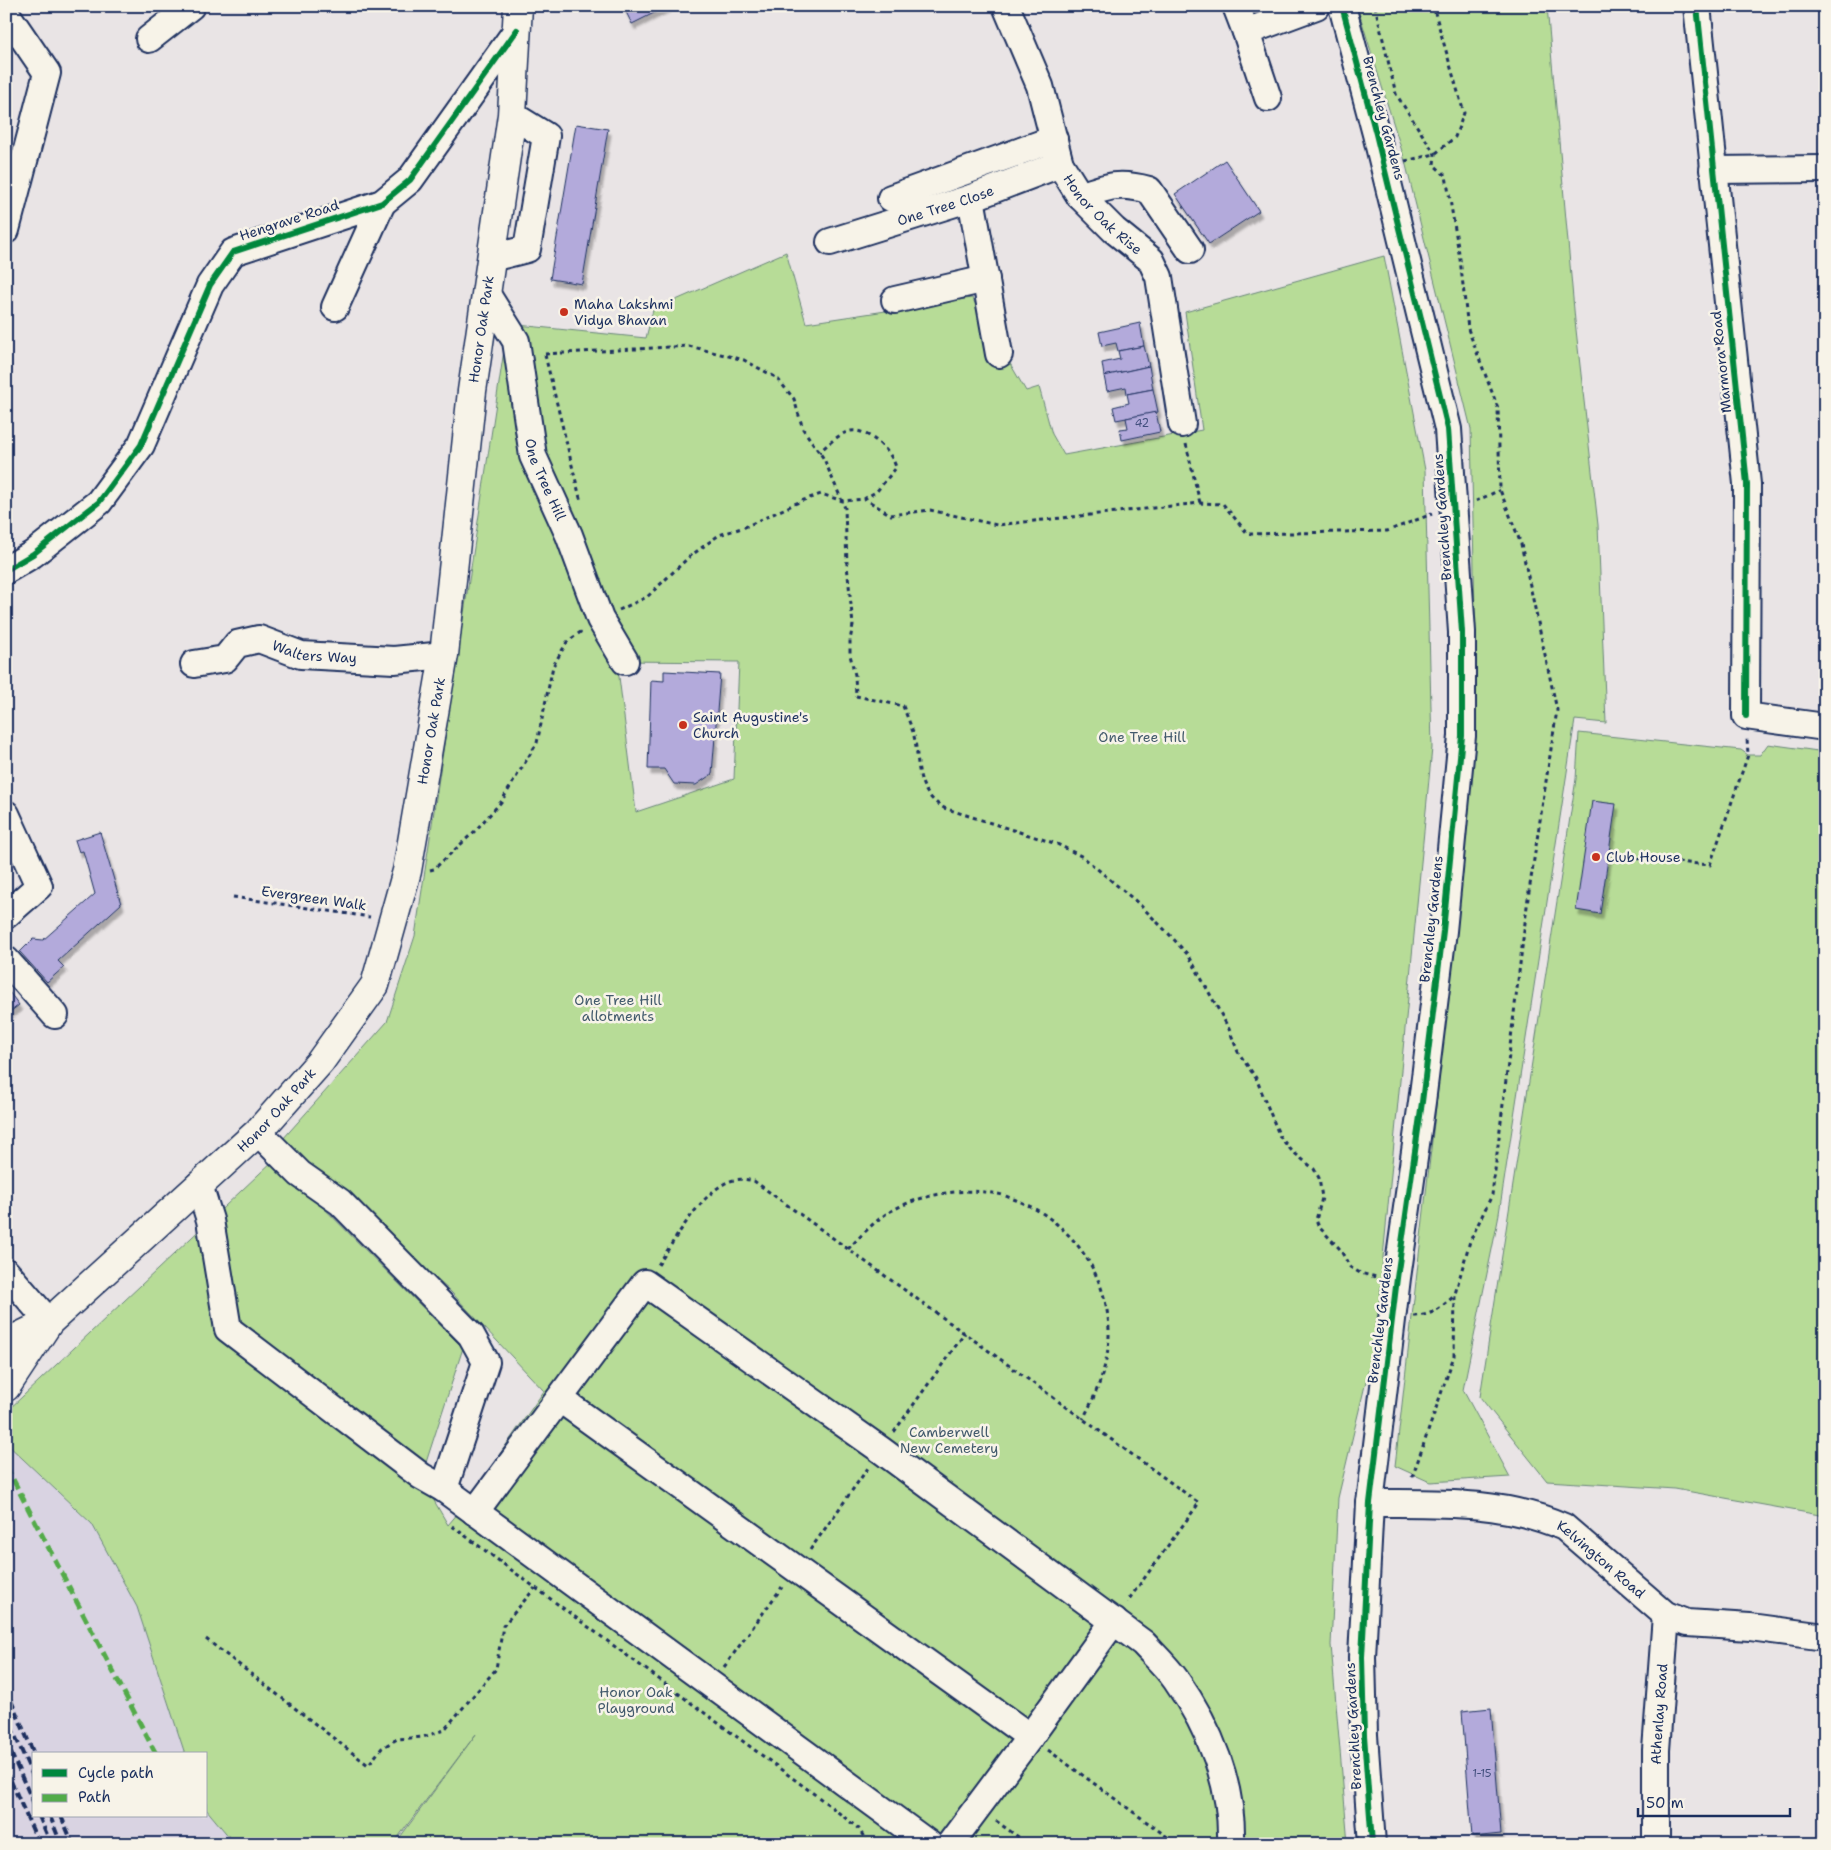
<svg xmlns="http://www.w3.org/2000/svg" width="1831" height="1850" font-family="'Shantell Sans',sans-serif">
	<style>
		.built { fill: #d9d3e2 }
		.green { fill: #b7dc97; stroke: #69867a; fill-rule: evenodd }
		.building { fill: #b3aadb; stroke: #1b2f5e; filter: url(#shadow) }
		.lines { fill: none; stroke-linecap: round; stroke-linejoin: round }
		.minor-casing { stroke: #1b2f5e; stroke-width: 30 }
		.major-casing { stroke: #1b2f5e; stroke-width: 31 }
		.path { stroke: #1b2f5e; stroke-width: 3; stroke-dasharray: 4 4; stroke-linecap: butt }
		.minor { stroke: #f7f3e8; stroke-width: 26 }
		.major { stroke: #f7f3e8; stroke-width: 28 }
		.rail { stroke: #1b2f5e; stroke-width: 4; stroke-dasharray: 8 4; stroke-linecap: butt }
		.quiet { stroke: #52ab49; stroke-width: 5; stroke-dasharray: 10 5; stroke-linecap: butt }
		.cycleway-casing { stroke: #f7f3e8; stroke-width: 9 }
		.cycleway { stroke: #00873e; stroke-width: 6 }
		.poi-dot { fill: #c8321e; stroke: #f7f3e8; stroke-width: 2 }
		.labels { text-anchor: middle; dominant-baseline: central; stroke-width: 5; stroke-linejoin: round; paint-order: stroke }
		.number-label { font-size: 11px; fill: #414e7d }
		.street-label { font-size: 14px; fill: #1b2f5e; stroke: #f7f3e8 }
		.poi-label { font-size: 14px; fill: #1b2f5e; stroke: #f7f3e8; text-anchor: start }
		.park-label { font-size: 14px; fill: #425a6c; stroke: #f7f3e8 }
	</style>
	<defs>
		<filter id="shadow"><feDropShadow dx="3" dy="5.5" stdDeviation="1" flood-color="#0004"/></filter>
	</defs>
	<rect width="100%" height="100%" fill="#e9e4e5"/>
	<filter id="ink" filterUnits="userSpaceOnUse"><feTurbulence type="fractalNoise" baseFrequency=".02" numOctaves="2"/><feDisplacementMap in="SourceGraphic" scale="10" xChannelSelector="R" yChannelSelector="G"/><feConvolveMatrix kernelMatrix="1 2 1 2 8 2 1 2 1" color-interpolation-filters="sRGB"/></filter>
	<g filter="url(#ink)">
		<path class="built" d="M6,1443L92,1524L137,1607L185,1754H34V1816H206V1809L235,1844H6Z"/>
		<g class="green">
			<path d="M1357,6H1547L1575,321L1598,525L1606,723L1575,720L1498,1220L1463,1390L1510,1477L1430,1482L1395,1466L1461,886L1475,614L1471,429L1405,161Z"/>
			<path d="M786,252L806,323L972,298L1026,391L1039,387L1052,434L1064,455L1202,430L1185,312L1384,256L1425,470L1432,748L1382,1268L1383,1310L1338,1498L1331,1645L1348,1844H395L476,1734L393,1844H235L206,1809V1754H185L137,1607L92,1524L6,1443V1412L275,1159L463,1348L421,1478L448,1525L459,1512L544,1391L451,1292L282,1140L387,1022L415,936L508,324L646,338L653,310ZM617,661L739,662L734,779L636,812Z"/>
			<path d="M1579,733L1741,750L1748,755H1760L1768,744L1825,752V1516L1675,1489L1547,1481L1480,1397L1576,779Z"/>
		</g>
		<g class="building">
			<path d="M623,6H668L632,24Z"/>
			<path d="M576,124L608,129L582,284L550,279Z"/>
			<path d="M1225,160L1259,211L1209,244L1175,194Z"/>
			<path d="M1140,323L1144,346L1118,351L1116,343L1102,346L1099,332Z"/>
			<path d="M1144,346L1149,366L1104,376L1102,363L1120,359L1118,351Z"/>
			<path d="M1149,366L1153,389L1127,394L1126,387L1107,391L1104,376Z"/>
			<path d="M1153,389L1158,412L1116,420L1113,407L1129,403L1127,394Z"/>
			<path d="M1156,412L1160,432L1122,440L1120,429L1128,428L1126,418Z"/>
			<path d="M664,671L720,674L712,774L696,785L674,784L664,769H648L651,680L664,681Z"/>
			<path d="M1592,801L1616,804L1600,914L1576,910Z"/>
			<path d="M100,832L121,904L58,961L64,967L47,982L20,952L33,939L43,940L95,894L83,851L79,852L75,840Z"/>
			<path d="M6,988L19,1005L6,1015Z"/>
			<path d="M1491,1708L1501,1834L1472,1837L1462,1711Z"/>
		</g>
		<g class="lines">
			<g class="minor-casing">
				<g id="minor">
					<path id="s1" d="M1006,6L1040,86L1060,164L1080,196L1114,230L1151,260L1159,277L1182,424"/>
					<path d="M1236,6L1246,32"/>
					<path d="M1342,6L1376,134L1448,429L1462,632V736L1443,931L1422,1102L1397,1278L1370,1503L1362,1657L1364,1735L1372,1844"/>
					<path d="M1697,6L1747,484L1746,716L1825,727"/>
					<path d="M6,13L47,73L6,230"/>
					<path d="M149,39L191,6"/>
					<path d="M1268,98L1246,32L1316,6"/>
					<path d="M1713,170L1825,169"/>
					<path d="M1080,196C1108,186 1119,182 1149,190L1190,250"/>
					<path d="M891,198L1054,139"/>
					<path d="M971,198L999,354"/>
					<path id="s2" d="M830,242L971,198L1060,164"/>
					<path d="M491,258L527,249L546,136L512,115"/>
					<path id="s3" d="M486,293L516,341L533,456L569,535L600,619L625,661"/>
					<path d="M895,300L986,279"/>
					<path d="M335,307L382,203"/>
					<path d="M6,570L33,554L99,502L141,445L210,285L233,252L382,203L410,180L517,30"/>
					<path id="s4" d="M194,664L225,659L237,644L259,639L301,655L394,660L444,655"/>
					<path d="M6,814L39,886L6,915"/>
					<path d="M6,960L55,1015"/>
					<path d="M258,1132L300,1174L340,1202L471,1335L486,1362L444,1489"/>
					<path d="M199,1185L210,1220L228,1329L421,1476L444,1489L929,1844"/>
					<path d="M6,1272L49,1322"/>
					<path d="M560,1399L1030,1737"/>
					<path id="s5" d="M1370,1503C1436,1503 1502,1500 1564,1527L1666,1615L1687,1623L1750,1627L1825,1637"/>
					<path d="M475,1512L645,1283L881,1450L1143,1643C1154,1655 1167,1667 1176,1680C1210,1728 1233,1785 1231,1844"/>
					<path d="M950,1844L1030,1737L1114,1621"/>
					<path id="s6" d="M1656,1844V1750L1666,1615"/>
				</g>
			</g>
			<g class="major-casing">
				<g id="major">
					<path d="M6,1343L47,1323"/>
					<path id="s7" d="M6,1387L49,1322L258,1132L320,1062L375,985L407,871L444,655L472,391L512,115L518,6"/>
				</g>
			</g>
			<g class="path">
				<path d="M1375,6L1396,94L1435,154L1434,165L1446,176L1460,259L1468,329L1498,408L1500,490L1521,544L1557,710L1528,898L1492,1195L1470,1241L1455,1294L1454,1356L1413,1475L1410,1480"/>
				<path d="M1405,161L1435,154L1455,137L1464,113L1433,6"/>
				<path d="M545,354L689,346L744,360L777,378L794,399L803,429L824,459L845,508L847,565L853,625L850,640V655L855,675L856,696L903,706C906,714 910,723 913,732C921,762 913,790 944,808L1057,844L1083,857L1138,903L1168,933L1189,956L1229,1029L1238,1052L1256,1078L1280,1137L1292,1151L1314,1169L1319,1178L1322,1198L1316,1220L1319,1227L1340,1249L1350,1267L1360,1273L1376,1277"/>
				<path d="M545,355L581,502"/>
				<path d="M1186,444L1200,503"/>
				<path d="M1476,501L1500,490"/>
				<path d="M870,502L891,515L930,510L997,525L1200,503L1223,504L1248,534L1387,531L1432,514"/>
				<path d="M619,610L647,597L689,557L719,535L745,527L801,501L821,494L843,501L864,499L877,491L896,468C894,454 868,428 851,431C839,433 828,445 819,452"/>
				<path d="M1622,857L1710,865L1748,755L1747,738"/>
				<path d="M430,870L434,869L475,831L501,802L537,743L553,666L567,642L582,631"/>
				<path d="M233,897L370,917"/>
				<path d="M848,1249C861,1236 875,1220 891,1211C922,1194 963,1187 998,1194C1004,1195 1010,1198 1016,1200C1071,1221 1110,1276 1109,1336C1108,1365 1097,1393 1083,1419"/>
				<path d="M658,1265C674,1241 701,1193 728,1182C737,1178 745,1179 754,1181L1199,1503L1127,1602"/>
				<path d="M1414,1316C1432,1316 1442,1307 1455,1295"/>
				<path d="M894,1432L965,1333"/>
				<path d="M452,1526L829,1805L859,1829L868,1844"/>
				<path d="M810,1550L868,1468"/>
				<path d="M206,1639L368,1765L382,1748L397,1739L423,1737L444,1730L496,1669L503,1626L535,1588"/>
				<path d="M724,1667L782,1587"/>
				<path d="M1048,1750L1177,1844"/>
				<path d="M996,1821L1028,1844"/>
			</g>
			<use href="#minor" class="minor"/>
			<use href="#major" class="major"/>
			<g class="rail">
				<path d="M6,1689L34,1754"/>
				<path d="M6,1715L34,1779"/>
				<path d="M6,1742L34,1804"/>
				<path d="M6,1770L39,1844"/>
				<path d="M39,1816L51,1844"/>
				<path d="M50,1816L61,1844"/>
				<path d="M61,1816L73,1844"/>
			</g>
			<path class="quiet" d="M6,1466L156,1754"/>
			<g class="cycleway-casing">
				<g id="cycleway">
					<path d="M1342,6L1376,134L1448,429L1462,632V736L1443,931L1422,1102L1397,1278L1370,1503L1362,1657L1364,1735L1372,1844"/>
					<path d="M1697,6L1747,484L1746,716"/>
					<path d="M6,570L33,554L99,502L141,445L210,285L233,252L382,203L410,180L517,30"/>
				</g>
			</g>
			<use href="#cycleway" class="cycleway"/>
		</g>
	</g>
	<g class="poi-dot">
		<circle cx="564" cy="312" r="5"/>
		<circle cx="683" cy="725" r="5"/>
		<circle cx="1596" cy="857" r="5"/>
	</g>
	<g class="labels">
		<g class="number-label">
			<text x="1142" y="423">42</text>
			<text x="1482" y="1773">1-15</text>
		</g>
		<g class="street-label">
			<text transform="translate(1384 118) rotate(75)">Brenchley Gardens</text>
			<text stroke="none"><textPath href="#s2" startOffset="121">One Tree Close</textPath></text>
			<text stroke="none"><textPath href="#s1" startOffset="234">Honor Oak Rise</textPath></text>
			<text transform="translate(289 220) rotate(-18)">Hengrave Road</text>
			<text stroke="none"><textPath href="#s7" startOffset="1214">Honor Oak Park</textPath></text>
			<text transform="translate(1721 362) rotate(-96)">Marmora Road</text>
			<text stroke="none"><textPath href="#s3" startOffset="199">One Tree Hill</textPath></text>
			<text transform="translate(1442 517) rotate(-94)">Brenchley Gardens</text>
			<text stroke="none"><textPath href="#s4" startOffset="131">Walters Way</textPath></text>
			<text stroke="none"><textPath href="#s7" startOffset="809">Honor Oak Park</textPath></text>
			<text transform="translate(314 898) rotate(8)">Evergreen Walk</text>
			<text transform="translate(1431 919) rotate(-84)">Brenchley Gardens</text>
			<text stroke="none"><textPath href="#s7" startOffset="389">Honor Oak Park</textPath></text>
			<text transform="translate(1380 1320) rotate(-83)">Brenchley Gardens</text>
			<text stroke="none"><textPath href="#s5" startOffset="246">Kelvington Road</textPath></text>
			<text stroke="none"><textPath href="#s6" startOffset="130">Athenlay Road</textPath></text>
			<text transform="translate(1353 1726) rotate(-93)">Brenchley Gardens</text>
		</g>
		<g class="poi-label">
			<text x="574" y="304">Maha Lakshmi<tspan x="574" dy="16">Vidya Bhavan</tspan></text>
			<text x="693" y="717">Saint Augustine's<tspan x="693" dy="16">Church</tspan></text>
			<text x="1606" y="857">Club House</text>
		</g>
		<g class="park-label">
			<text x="1142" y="737">One Tree Hill</text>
			<text x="618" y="1000">One Tree Hill<tspan x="618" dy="16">allotments</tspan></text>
			<text x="949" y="1432">Camberwell<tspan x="949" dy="16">New Cemetery</tspan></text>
			<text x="636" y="1692">Honor Oak<tspan x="636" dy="16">Playground</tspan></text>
		</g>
	</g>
	<rect width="1831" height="1850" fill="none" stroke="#f7f3e8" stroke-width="25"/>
	<rect x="12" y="12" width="1806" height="1825" fill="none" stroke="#1b2f5e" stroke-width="2" filter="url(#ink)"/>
	<rect x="32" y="1752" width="175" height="65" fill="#f7f3e8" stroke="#9fa5b1"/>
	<rect x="42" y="1769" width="25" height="8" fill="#00873e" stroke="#9fa5b1"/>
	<text x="78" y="1778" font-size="15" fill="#1b2f5e">Cycle path</text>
	<rect x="42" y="1794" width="25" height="8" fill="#52ab49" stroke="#9fa5b1"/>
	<text x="78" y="1802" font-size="15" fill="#1b2f5e">Path</text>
	<path d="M1638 1808v8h152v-8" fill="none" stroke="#1b2f5e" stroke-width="2.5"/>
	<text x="1646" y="1808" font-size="15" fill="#1b2f5e" stroke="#f7f3e8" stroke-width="4" paint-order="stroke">50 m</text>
</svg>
